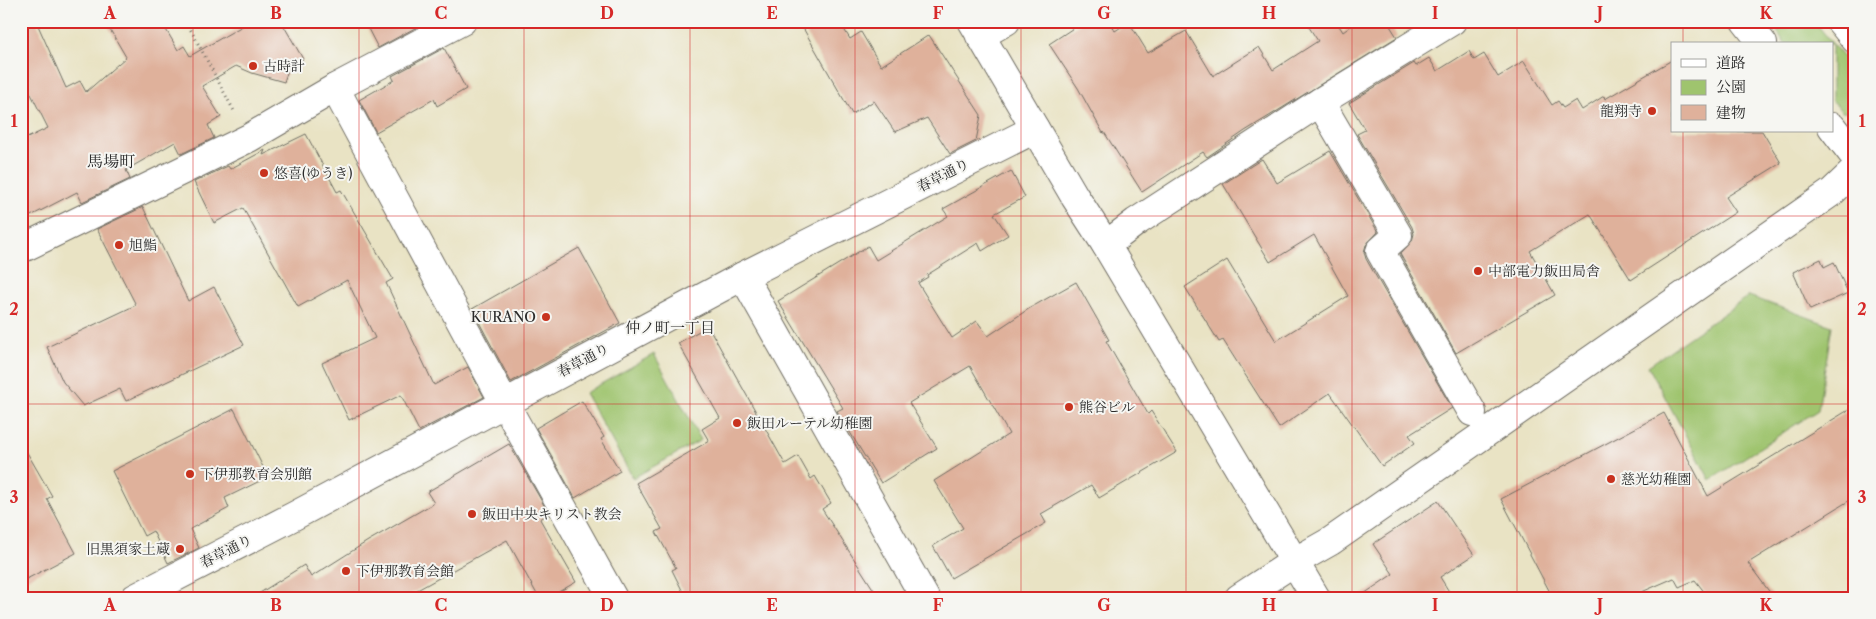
<svg xmlns="http://www.w3.org/2000/svg" width="1876" height="619" font-family="'Libre Caslon Text','Noto Serif JP',serif">
	<style>
		.green { fill: #9fc46e; stroke: #65784c }
		.building { fill: #dfb19b }
		.lines { fill: none; stroke-linecap: round; stroke-linejoin: round }
		.minor-casing { stroke: #6e6b61; stroke-width: 30 }
		.path { stroke: #6e6b61; stroke-width: 3; stroke-dasharray: 1 4; stroke-linecap: butt }
		.minor { stroke: #fff; stroke-width: 28 }
		.grid { fill: none; stroke: #d62828; stroke-width: 1; stroke-opacity: 0.55 }
		.poi-dot { fill: #c8321e; stroke: #f6f6f2; stroke-width: 2 }
		.labels { text-anchor: middle; dominant-baseline: central; stroke-width: 4; stroke-linejoin: round; paint-order: stroke }
		.poi-label { font-size: 14px; fill: #2b2b2b; stroke: #f6f6f2; text-anchor: start }
		.street-label { font-size: 14px; fill: #2b2b2b; stroke: #f6f6f2 }
		.neighbourhood-label { font-size: 15px; fill: #2b2b2b; stroke: #f6f6f2 }
		.quarter-label { font-size: 16px; fill: #2b2b2b; stroke: #f6f6f2 }
		.neatline { fill: none; stroke: #d62828; stroke-width: 2 }
		.grid-label { font-size: 16px; text-anchor: middle; font-weight: bold; fill: #d62828 }
	</style>
	<rect width="100%" height="100%" fill="#f6f6f2"/>
	<filter id="ink" filterUnits="userSpaceOnUse"><feTurbulence type="fractalNoise" baseFrequency=".02" numOctaves="2"/><feDisplacementMap in="SourceGraphic" scale="10" xChannelSelector="R" yChannelSelector="G"/><feConvolveMatrix kernelMatrix="1 2 1 2 8 2 1 2 1" color-interpolation-filters="sRGB"/></filter>
	<filter id="wash" filterUnits="userSpaceOnUse"><feTurbulence type="fractalNoise" baseFrequency=".0096" numOctaves="4" result="noise"/><feDisplacementMap in="SourceGraphic" scale="20" xChannelSelector="R" yChannelSelector="G"/><feGaussianBlur stdDeviation="1.12" result="paint"/><feColorMatrix in="noise" values="0 0 0 0 0 0 0 0 0 0 0 0 0 0 0 0 0 1.4 0 .05"/><feComposite in="paint" operator="in"/></filter>
	<g filter="url(#wash)">
		<rect width="100%" height="100%" fill="#e9e3c4"/>
		<g class="green">
			<path d="M1789,21H1814L1855,71V113L1842,112L1832,100V44H1785L1777,31Z"/>
			<path d="M1749,296L1832,326L1818,410L1710,480L1648,366Z"/>
			<path d="M654,354L701,440L633,478L585,393Z"/>
		</g>
		<g id="blocks">
			<g class="building">
				<path d="M21,21H36L66,88L80,81L86,92L126,57L105,21H161L178,50L184,46L190,56L251,21H281L303,59L289,67L284,82L252,73L236,66L202,86L221,117L208,125L214,138L181,154L175,142L126,170L130,179L82,202L77,192L21,221V141L48,128L21,74Z"/>
				<path d="M364,21H428L378,48Z"/>
				<path d="M799,21H839L850,39L861,32L881,66L929,35L981,115L976,141L950,154L927,118L895,132L874,101L852,114Z"/>
				<path d="M1084,21H1108L1115,31L1129,22L1148,53L1186,31L1213,76L1259,47L1273,70L1318,41L1305,21H1336L1343,32L1358,21H1387L1397,37L1245,131L1207,157L1203,152L1142,192L1104,132L1103,133L1078,88L1049,44Z"/>
				<path d="M444,48L466,89L437,106L434,99L376,132L359,100L394,80L392,76Z"/>
				<path d="M1469,51L1474,60L1484,54L1498,77L1524,61L1552,105L1558,101L1563,108L1576,100L1582,110L1604,96L1605,99L1672,60V131H1762L1781,163L1726,197L1736,212L1631,280L1590,214L1530,251L1555,295L1456,353L1400,254L1412,241L1414,234L1412,227L1357,134L1365,130L1349,103L1414,63L1416,66L1429,58L1437,71Z"/>
				<path d="M306,134L337,192L341,190L393,279L386,283L434,385L468,367L484,397L419,431L401,395L349,420L322,363L375,338L347,280L298,307L243,208L214,223L194,182L228,166L230,169L265,150L263,155Z"/>
				<path d="M1330,151L1378,232L1366,245L1364,252L1366,259L1452,408L1409,435L1415,443L1382,466L1330,393L1279,428L1223,340L1219,342L1185,287L1227,260L1276,341L1348,296L1314,235L1270,262L1223,184L1262,159L1277,183Z"/>
				<path d="M1011,171L1025,197L994,214L1008,235L982,251L978,243L927,275L928,277L918,283L952,338L977,321L988,336L1030,308L1076,282L1109,340L1106,341L1148,414L1151,411L1177,452L1099,498L1091,485L1041,514L1046,523L951,578L933,546L963,528L934,481L1009,434L970,366L909,403L937,448L881,483L837,411L843,408L778,301L868,246L876,260L948,216L943,209Z"/>
				<path d="M143,207L188,301L214,287L244,345L126,401L120,389L83,406L63,382L47,347L136,305L97,229Z"/>
				<path d="M579,248L620,323L511,382L472,309Z"/>
				<path d="M1821,259L1824,267L1834,262L1848,293L1810,310L1793,272Z"/>
				<path d="M708,326L785,464L798,456L811,479L815,476L831,503L822,509L879,598H686L672,570L676,568L656,532L662,529L636,483L709,441L702,429L720,418L678,343Z"/>
				<path d="M582,401L604,437L601,439L620,471L575,498L536,428Z"/>
				<path d="M1855,406V497L1748,563L1774,598H1709L1695,580L1679,587L1674,578L1628,598H1553L1501,499L1664,413L1708,496Z"/>
				<path d="M234,409L268,477L225,498L229,508L190,529L199,548L168,563L153,531L144,536L112,471Z"/>
				<path d="M21,442L52,496L47,499L76,553L21,582Z"/>
				<path d="M509,444L549,514L540,519L541,521L576,582L548,598H539L507,540L403,598H252L304,565L311,577L368,541L434,503L427,492Z"/>
				<path d="M1438,501L1474,555L1440,577L1453,598H1358L1393,574L1373,544Z"/>
			</g>
		</g>
	</g>
	<g filter="url(#ink)">
		<use href="#blocks" fill-opacity="0" stroke="#6e6b61" stroke-width="1"/>
		<g class="lines">
			<g class="minor-casing">
				<g id="minor">
					<path d="M972,21L1075,197L1106,245L1316,598"/>
					<path d="M1745,21L1763,44"/>
					<path d="M1840,21L1855,39"/>
					<path d="M980,36L1006,21"/>
					<path d="M335,88L504,402L613,598"/>
					<path d="M1320,102L1398,235L1380,251L1472,412"/>
					<path d="M1832,127L1855,157"/>
					<path d="M1106,245L1136,222L1320,102L1452,21"/>
					<path d="M21,249L249,138L335,88L462,21"/>
					<path d="M743,276L925,598"/>
					<path d="M135,598L294,516L743,276L1035,129"/>
					<path d="M1239,598L1294,562L1331,541L1832,192L1855,170"/>
				</g>
			</g>
			<path class="path" d="M186,21L234,111"/>
			<use href="#minor" class="minor"/>
		</g>
	</g>
	<path class="grid" d="M193,21V598M359,21V598M524,21V598M690,21V598M855,21V598M1021,21V598M1186,21V598M1352,21V598M1517,21V598M1683,21V44M1683,131V598M21,216H1855M21,404H1855"/>
	<g class="poi-dot">
		<circle cx="253" cy="66" r="5"/>
		<circle cx="1652" cy="111" r="5"/>
		<circle cx="264" cy="173" r="5"/>
		<circle cx="119" cy="245" r="5"/>
		<circle cx="1478" cy="271" r="5"/>
		<circle cx="546" cy="317" r="5"/>
		<circle cx="1069" cy="407" r="5"/>
		<circle cx="737" cy="423" r="5"/>
		<circle cx="190" cy="474" r="5"/>
		<circle cx="1611" cy="479" r="5"/>
		<circle cx="472" cy="514" r="5"/>
		<circle cx="180" cy="549" r="5"/>
		<circle cx="346" cy="571" r="5"/>
	</g>
	<g class="labels">
		<g class="poi-label">
			<text x="263" y="66">古時計</text>
			<text x="1642" y="111" text-anchor="end">龍翔寺</text>
			<text x="274" y="173">悠喜(ゆうき)</text>
			<text x="129" y="245">旭鮨</text>
			<text x="1488" y="271">中部電力飯田局舎</text>
			<text x="536" y="317" text-anchor="end">KURANO</text>
			<text x="1079" y="407">熊谷ビル</text>
			<text x="747" y="423">飯田ルーテル幼稚園</text>
			<text x="200" y="474">下伊那教育会別館</text>
			<text x="1621" y="479">慈光幼稚園</text>
			<text x="482" y="514">飯田中央キリスト教会</text>
			<text x="170" y="549" text-anchor="end">旧黒須家土蔵</text>
			<text x="356" y="571">下伊那教育会館</text>
		</g>
		<g class="street-label">
			<text transform="translate(943 175) rotate(-27)">春草通り</text>
			<text transform="translate(583 360) rotate(-28)">春草通り</text>
			<text transform="translate(226 551) rotate(-27)">春草通り</text>
		</g>
		<g class="neighbourhood-label">
			<text x="670" y="327">仲ノ町一丁目</text>
		</g>
		<g class="quarter-label">
			<text x="111" y="161">馬場町</text>
		</g>
	</g>
	<rect width="1876" height="619" fill="none" stroke="#f6f6f2" stroke-width="55"/>
	<rect x="1671" y="42" width="162" height="90" fill="#f6f6f2" stroke="#a5a5a2"/>
	<rect x="1681" y="59" width="25" height="8" fill="#ffffff" stroke="#a5a5a2"/>
	<text x="1716" y="68" font-size="15" fill="#2b2b2b">道路</text>
	<rect x="1681" y="80" width="25" height="15" fill="#9fc46e" stroke="#a5a5a2"/>
	<text x="1716" y="92" font-size="15" fill="#2b2b2b">公園</text>
	<rect x="1681" y="105" width="25" height="15" fill="#dfb19b" stroke="#a5a5a2"/>
	<text x="1716" y="118" font-size="15" fill="#2b2b2b">建物</text>
	<rect x="28" y="28" width="1820" height="564" class="neatline"/>
	<g class="grid-label">
		<text x="110" y="19">A</text>
		<text x="276" y="19">B</text>
		<text x="441" y="19">C</text>
		<text x="607" y="19">D</text>
		<text x="772" y="19">E</text>
		<text x="938" y="19">F</text>
		<text x="1104" y="19">G</text>
		<text x="1269" y="19">H</text>
		<text x="1435" y="19">I</text>
		<text x="1600" y="19">J</text>
		<text x="1766" y="19">K</text>
		<text x="14" y="127">1</text>
		<text x="1862" y="127">1</text>
		<text x="14" y="315">2</text>
		<text x="1862" y="315">2</text>
		<text x="14" y="503">3</text>
		<text x="1862" y="503">3</text>
		<text x="110" y="611">A</text>
		<text x="276" y="611">B</text>
		<text x="441" y="611">C</text>
		<text x="607" y="611">D</text>
		<text x="772" y="611">E</text>
		<text x="938" y="611">F</text>
		<text x="1104" y="611">G</text>
		<text x="1269" y="611">H</text>
		<text x="1435" y="611">I</text>
		<text x="1600" y="611">J</text>
		<text x="1766" y="611">K</text>
	</g>
</svg>
